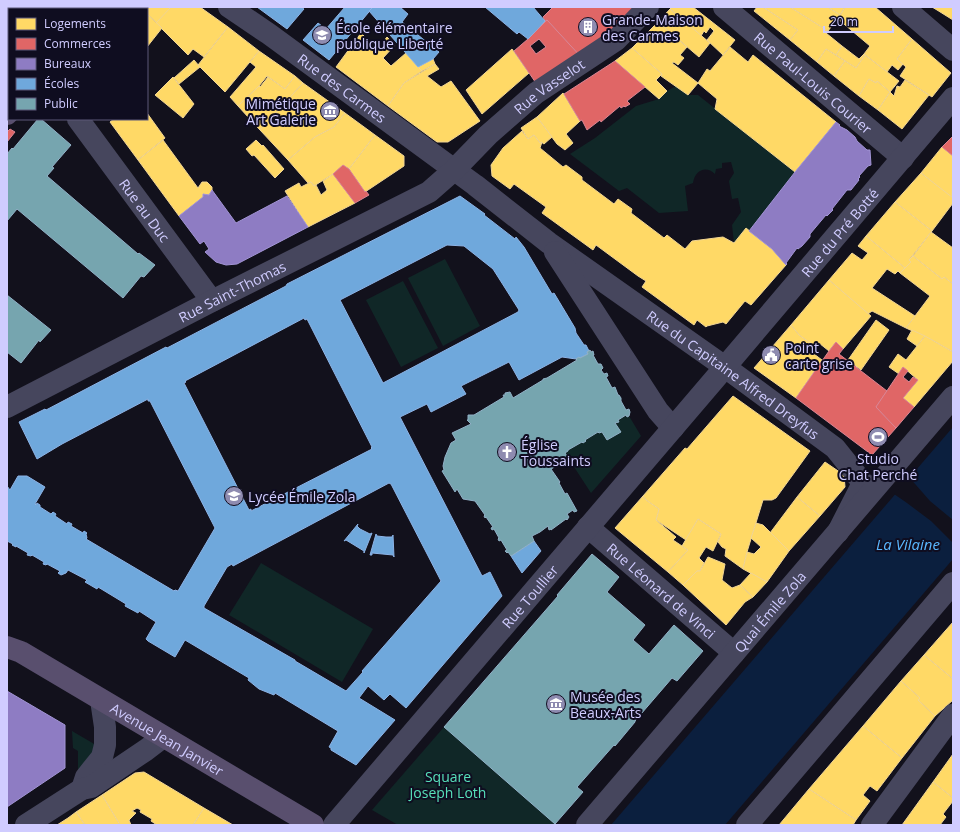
<svg xmlns="http://www.w3.org/2000/svg" width="960" height="832" font-family="'Open Sans',sans-serif">
	<style>
		.green { fill: #102727 }
		.water { fill: #0b1f3e }
		.pier { fill: #12111c }
		.homes { fill: #ffd966; stroke: #f1d594 }
		.shops { fill: #e06666; stroke: #db8594; fill-rule: evenodd }
		.offices { fill: #8e7cc3; stroke: #a294d5 }
		.schools { fill: #6fa8dc; stroke: #8cb3e6; fill-rule: evenodd }
		.public { fill: #76a5af; stroke: #91b1c7 }
		.lines { fill: none; stroke-linecap: round; stroke-linejoin: round }
		.street { stroke: #46465d; stroke-width: 22 }
		.primary { stroke: #594f6e; stroke-width: 22 }
		.labels { text-anchor: middle; dominant-baseline: central; stroke-width: 4; stroke-linejoin: round; paint-order: stroke }
		.poi-label { font-size: 14px; fill: #d0ccff; stroke: #0f0d20; text-anchor: start }
		.street-label { font-size: 14px; fill: #d0ccff; stroke: #0f0d20 }
		.park-label { font-size: 14px; fill: #57e0ba; stroke: #0f0d20 }
		.water-label { font-size: 15px; font-style: italic; fill: #5ab7ff; stroke: #0f0d20 }
	</style>
	<rect width="100%" height="100%" fill="#12111c"/>
	<g class="green">
		<path d="M676,86L688,95H698L795,172L749,231L734,243L732,225L741,212L738,198L732,199L729,181L734,173L731,162L722,163V168L716,169L715,174C706,165 695,170 693,183L685,186L688,211L659,213L627,188L619,191L570,154L595,138L636,106L659,99L667,91Z"/>
		<path d="M445,259L480,326L443,346L408,278Z"/>
		<path d="M403,281L438,348L401,367L366,300Z"/>
		<path d="M626,415L627,417L629,416L641,436L591,493L565,453L568,451V450L582,442L583,443L585,442V440L598,432L599,433L602,432L607,440L621,432L615,423L619,422L618,420Z"/>
		<path d="M261,563L373,629L342,682L229,615Z"/>
		<path d="M444,727L555,824V825H398L372,810Z"/>
		<path d="M72,731L96,745L95,752L78,770V751L73,748Z"/>
	</g>
	<path class="water" d="M953,427V559L725,825H611Z"/>
	<path class="pier" d="M909,477L930,501L953,520V543L931,521L907,503L894,494Z"/>
	<g class="homes">
		<path d="M139,7H168L170,9L157,23L147,14V9H141Z"/>
		<path d="M171,7H200L228,27L204,57L193,49L188,55L156,23Z"/>
		<path d="M672,7H693L735,40L723,55L707,40L714,31L710,27L706,33L704,31L701,36L670,9Z"/>
		<path d="M757,7H763L798,30L790,40L754,11Z"/>
		<path d="M763,7H790L828,31L826,33L842,46L836,55L826,49L817,62L790,40L798,30Z"/>
		<path d="M790,7H828L840,15L828,31Z"/>
		<path d="M828,7H845L840,15Z"/>
		<path d="M845,7H875L912,39L897,59L903,64L898,70L892,65L887,72L864,54L870,46L838,19Z"/>
		<path d="M932,7H953V20L937,10Z"/>
		<path d="M670,9L710,43L699,57L658,22Z"/>
		<path d="M147,14L162,28L147,47Z"/>
		<path d="M658,22L687,47L680,55L684,58L678,65L674,62L672,63L698,83L688,95L661,76L662,74L632,48Z"/>
		<path d="M228,27L259,51L225,92L198,65Z"/>
		<path d="M361,33L364,36L362,39L380,52L379,47L387,37L395,45L383,58L391,66L406,53L422,71L404,83L388,106L336,67Z"/>
		<path d="M912,39L951,73L932,97L900,76L906,67L897,59Z"/>
		<path d="M842,46L859,59L864,54L865,55L856,68L836,55Z"/>
		<path d="M730,47L748,62L753,55L836,122L795,172L715,109L717,99L698,83L707,69L710,71Z"/>
		<path d="M632,48L662,74L656,80L667,91L659,99L615,61Z"/>
		<path d="M512,49L529,73L482,114L466,90Z"/>
		<path d="M826,49L845,61L834,76L817,62Z"/>
		<path d="M259,51L295,76L285,89L267,76L259,86L238,106L230,97L256,67L250,62Z"/>
		<path d="M865,55L899,81L890,92L877,81L876,83L869,79L859,96L834,76L845,61L856,68Z"/>
		<path d="M433,59L435,64L422,71L418,67Z"/>
		<path d="M194,60L200,67L179,84L174,78Z"/>
		<path d="M435,64L439,69L427,76L441,87L451,81L480,121L448,142H437L388,106L404,83Z"/>
		<path d="M295,76L303,83L260,130L238,106L259,86L260,87L268,77L285,89Z"/>
		<path d="M173,77L194,104L183,118L155,95Z"/>
		<path d="M869,79L876,83L877,81L890,92L878,110L859,96Z"/>
		<path d="M905,80L929,95L902,129L878,110L890,92L894,96L897,86L900,87Z"/>
		<path d="M303,83L345,113L334,127L315,137L288,160L260,130Z"/>
		<path d="M563,93L580,121L566,134L573,143L565,150L557,144L537,117Z"/>
		<path d="M147,113L165,138L138,160L110,122L114,119H147Z"/>
		<path d="M345,113L375,135L349,169L343,165L333,174L314,186L311,182L308,183L288,160L315,137L334,127Z"/>
		<path d="M537,117L552,137L544,144L541,142L540,143L534,135L528,139L521,128Z"/>
		<path d="M522,131L528,139L534,135L540,143L542,142L540,148L563,167L566,165L582,177V180L614,204L618,199L632,209L631,213L664,238L667,235L685,249L692,241L723,237L734,243L746,228L772,249L786,265L751,305L745,301L726,324L723,322L707,326L706,327L697,320L694,325L642,287L646,281L638,276L596,245L593,250L542,213L546,207L514,184L510,189L492,176L491,165L503,148Z"/>
		<path d="M375,135L404,156V166L365,192L349,169Z"/>
		<path d="M163,140L198,188L202,182H207L212,187V191L209,195L203,194V197L179,216L138,160Z"/>
		<path d="M256,140L262,146L263,145L284,169L275,178L254,155L252,156L246,149Z"/>
		<path d="M942,147L953,156L952,198L921,173Z"/>
		<path d="M921,173L953,198V203L932,231L895,202Z"/>
		<path d="M333,174L355,203L308,227L285,191L299,183L301,187L311,182L314,186L316,185L321,195L327,190L323,181Z"/>
		<path d="M895,202L932,231L909,260L911,262L905,268L866,236Z"/>
		<path d="M931,232L953,248V284L944,277L942,279L913,256Z"/>
		<path d="M866,236L905,268L900,273L898,271L895,274L887,269L872,288L915,316L906,328L872,311L868,314L829,280L852,253L862,260L868,253L858,246Z"/>
		<path d="M913,256L942,279L944,277L953,284V352L932,340L906,328L930,296L900,273L911,262L909,260Z"/>
		<path d="M829,280L871,316L843,349L836,342L829,351L819,343L813,345L799,335L791,325Z"/>
		<path d="M876,320L889,330L861,370L848,360Z"/>
		<path d="M791,325L799,335L813,345L810,351L822,360L796,398L754,368Z"/>
		<path d="M912,330L925,336L917,346L907,339Z"/>
		<path d="M925,336L953,352V361L914,407L903,398L918,380L903,367L899,374L889,367L898,354L906,360Z"/>
		<path d="M733,396L810,451L776,498L772,500H763L747,552L743,569L725,556L726,549L722,547L718,542L721,534L698,519L686,540L656,520L659,509L646,500L643,496L685,448L687,449Z"/>
		<path d="M825,462L844,475L845,487L820,516L797,497Z"/>
		<path d="M643,496L646,500L659,509L656,520L676,537L673,540L688,550L668,572L615,528Z"/>
		<path d="M797,497L820,516L789,551L770,533Z"/>
		<path d="M698,519L721,534L713,551L706,547L699,558L704,563L700,571H697L683,585L668,572L688,550L682,546Z"/>
		<path d="M756,523L763,525L789,551L767,582L743,569L747,552L754,554L761,547L751,538Z"/>
		<path d="M708,557L725,564L722,580L732,588L740,585L753,597L745,602L726,625L683,585L697,571H700Z"/>
		<path d="M751,573L767,582L753,597L740,585Z"/>
		<path d="M953,622V679L924,655Z"/>
		<path d="M924,655L953,679V700L935,716L918,700L920,698L901,681Z"/>
		<path d="M901,681L920,698L918,700L935,716L902,758L863,726Z"/>
		<path d="M863,726L902,758L877,791L870,786L863,795L870,801L856,820L809,789Z"/>
		<path d="M953,754V798L933,782Z"/>
		<path d="M144,772L204,808L193,825H163L161,824L157,825L151,821L152,819L140,812L141,810L137,808L132,811L136,813L129,820L131,825H120L102,795L135,773Z"/>
		<path d="M933,782L953,798V801L943,814L946,817L940,825H902Z"/>
		<path d="M809,789L856,820L853,825H779Z"/>
		<path d="M102,795L120,825H85L76,812Z"/>
		<path d="M204,808L233,825H193Z"/>
		<path d="M76,812L85,825H57L68,818Z"/>
	</g>
	<g class="shops">
		<path d="M553,7H642L581,57L547,20L545,21L543,17Z"/>
		<path d="M547,20L581,57L538,86L514,51L528,39ZM539,39L546,47L536,54L530,46Z"/>
		<path d="M615,61L645,87L627,101L630,104L625,107L624,106L621,108L620,106L601,122L600,120L587,130L582,120L580,121L564,94Z"/>
		<path d="M10,129L15,132L7,142V132Z"/>
		<path d="M952,137L953,138V156L942,147Z"/>
		<path d="M343,165L349,169L365,192L366,191L369,195L355,203L333,174Z"/>
		<path d="M836,342L843,349L839,354L887,391L876,407L896,428L872,455L796,398L829,351Z"/>
		<path d="M903,367L908,371L903,377L909,382L913,377L918,380L903,398L914,407L896,428L876,407Z"/>
	</g>
	<g class="offices">
		<path d="M836,122L840,125L839,126L847,130L855,137L857,141L867,150H870L871,165L868,166L859,176L860,177L858,179L859,180L851,190H847L832,209L833,210L827,216L826,215L810,234V237L802,246L798,249L797,248L786,263L787,264L786,265L772,249L749,231L795,172Z"/>
		<path d="M212,190L236,223L287,196L308,227L237,264L226,265L216,262L205,252L209,249L204,241L200,244L179,216L203,197V194L209,195Z"/>
		<path d="M7,691L65,725V768L7,807Z"/>
	</g>
	<g class="schools">
		<path d="M257,7H301L304,9L287,29Z"/>
		<path d="M345,7H373L329,60L303,40L318,23L326,29Z"/>
		<path d="M373,7H400L408,14L402,22L439,52L433,59L418,67L369,11Z"/>
		<path d="M485,7H533L545,21L528,39L519,32L517,34Z"/>
		<path d="M460,196L485,214L484,215L515,239L516,237L524,247L552,294L554,293L575,328L576,333L584,345H586L589,351L587,352L588,354L580,358L579,357L576,359L562,357L519,380L509,362L461,386L466,394L431,412L427,404L400,417L482,576L490,572L502,596L406,708L390,694L384,700L368,686L359,698L395,720L356,765L331,750V748L329,747L338,731L275,693L274,695L259,689L248,680L249,678L185,640L175,657L148,641L146,639L156,622L139,611L138,613L125,606L126,604L98,587L97,589L85,582L87,580L68,570L66,573L61,575L58,573L60,571L47,564L46,565L43,564L44,562L32,555L31,556L27,555L28,553L16,546V547L12,545L13,544L7,541V486L10,490L18,476H27L45,487L35,504L36,505L37,503L40,505V507L51,514L53,512L56,514L55,516L67,524L68,522L72,524L71,526L83,533L84,531L87,533L86,534L87,538L86,539L174,591L175,590L178,591L215,528L150,401H148V399L62,444L37,459L19,422L45,409L46,410L166,347L167,348L286,286L287,284ZM447,245L464,246L493,269L519,310L518,312L383,383L340,300ZM304,318L305,320L307,319L372,447L371,448L372,449L251,511V509L249,510L184,383L186,382L185,381ZM389,483L391,484L441,581L362,671L363,672L346,691L295,661V660L204,608V606L227,567L232,564L233,566Z"/>
		<path d="M358,524L357,526L360,529L370,534L372,533L364,553V551L346,540L344,541Z"/>
		<path d="M376,534L377,536L386,537H392L393,535L394,557L393,555L372,553V555H370Z"/>
		<path d="M534,541L541,551L522,573L511,556Z"/>
	</g>
	<g class="public">
		<path d="M38,119H41L71,145L52,167L54,168L47,176L138,254L139,253L155,265L144,277L141,276L123,298L17,209L7,221V154L12,148L13,149Z"/>
		<path d="M7,295L51,330L40,342L39,340L21,363L7,352Z"/>
		<path d="M590,350L591,352L593,351L594,355H593L598,364H601L603,368L601,370L604,374L607,373L608,376L606,377L612,388L615,387L618,395H619L621,398V401L626,410L629,409L630,412L629,416L627,417L626,415L618,420L619,422L615,423L621,432L607,440L602,432L599,433L598,432L585,440L586,441L583,443L582,442L568,450V451L565,453L569,459L551,469L560,482L559,483L565,494L567,493L577,511L574,512L573,510L567,514L569,517L567,520L566,519L551,530V529L549,530L548,526L540,532L532,536L534,541L511,556L508,552L507,553L505,551L507,550L501,540L499,541L498,539L499,538L494,529L492,530L491,528L493,527L486,517L485,518L484,516L485,515L475,501L463,499L457,489L455,492L442,471L444,470L443,466L445,457L451,443L456,440L452,433L471,424L467,420H468V415H474L504,397L503,395H505V393L510,392L513,398L543,380V379L547,378L577,360L576,359L579,357L580,358L588,354L587,352Z"/>
		<path d="M592,554L619,577L607,592L645,625L633,640L649,654L674,625L703,651L677,681L672,678L635,721V722L615,746L614,745L577,787L583,792L555,824L444,727L558,596L557,595Z"/>
	</g>
	<g class="lines">
		<g class="street">
			<path d="M22,7L25,9"/>
			<path id="s1" d="M229,7L269,34L475,185L549,243L725,367L835,448L863,483L838,532"/>
			<path id="s2" d="M724,7L903,158"/>
			<path d="M903,7L953,50"/>
			<path id="s3" d="M78,119L212,301"/>
			<path d="M555,252L658,411L673,428"/>
			<path id="s4" d="M7,407L212,301L429,192L454,170L488,135L536,93L616,40L648,7"/>
			<path id="s5" d="M588,527L734,653"/>
			<path d="M82,789L86,777L102,757L105,745V727L101,700"/>
			<path d="M26,825L82,789L91,787L146,750L163,737"/>
			<path id="s6" d="M334,825L725,367L953,98"/>
			<path id="s7" d="M587,825L953,397"/>
			<path d="M747,825L953,583"/>
			<path d="M872,825L953,715"/>
		</g>
		<g class="primary">
			<path d="M54,9L56,7"/>
			<path d="M93,9L95,7"/>
			<path d="M7,66L9,63"/>
			<path d="M7,114L9,112"/>
			<path id="s8" d="M7,647L21,652L313,825"/>
		</g>
	</g>
	<defs>
		<g id="building-disc" transform="scale(1)"><circle r="9.5" fill="#8e8bb0" stroke="#0f0d20"/><path d="M-4-6H4V6H1V3H-1V6H-4ZM-2.5-4.3h1.7v1.8h-1.7ZM.8-4.3h1.7v1.8H.8ZM-2.5-1h1.7V.8h-1.7ZM.8-1h1.7V.8H.8Z" fill="#fff"/></g>
		<g id="school-disc" transform="scale(1)"><circle r="9.5" fill="#8e8bb0" stroke="#0f0d20"/><path d="M0-5L7-2L0 1L-7-2ZM-4 1L0 2.5L4 1V4Q0 6-4 4Z" fill="#fff"/></g>
		<g id="museum-disc" transform="scale(1)"><circle r="9.5" fill="#8e8bb0" stroke="#0f0d20"/><path d="M0-6L6-3V-2H-6V-3ZM-5-1h2V3h-2ZM-1-1h2V3h-2ZM3-1h2V3H3ZM-6 4H6V6H-6Z" fill="#fff"/></g>
		<g id="civic-disc" transform="scale(1)"><circle r="9.5" fill="#8e8bb0" stroke="#0f0d20"/><path d="M-.6-6.5H3V-4.5H.6V-3L4-1V1h2V6H-6V1h2V-1L-.6-3ZM-1.2 2.5V6h2.4V2.5Z" fill="#fff"/></g>
		<g id="stadium-disc" transform="scale(1)"><circle r="9.5" fill="#8e8bb0" stroke="#0f0d20"/><path d="M0-5a6.5 5 0 1 0 0 10a6.5 5 0 1 0 0-10ZM-3.5-1.8h7v3.6h-7Z" fill="#fff"/></g>
		<g id="church-disc" transform="scale(1)"><circle r="9.5" fill="#8e8bb0" stroke="#0f0d20"/><path d="M-1.2-6h2.4v3.5h3.3v2.4h-3.3V6h-2.4V-.1h-3.3v-2.4h3.3Z" fill="#fff"/></g>
	</defs>
	<g fill-rule="evenodd">
		<use href="#building-disc" x="588" y="27"/>
		<use href="#school-disc" x="322" y="35"/>
		<use href="#museum-disc" x="330" y="111"/>
		<use href="#civic-disc" x="771" y="355"/>
		<use href="#stadium-disc" x="878" y="437"/>
		<use href="#church-disc" x="507" y="452"/>
		<use href="#school-disc" x="234" y="496"/>
		<use href="#museum-disc" x="556" y="704"/>
	</g>
	<g class="labels">
		<g class="poi-label">
			<text x="602" y="19">Grande-Maison<tspan x="602" dy="16">des Carmes</tspan></text>
			<text x="336" y="27">École élémentaire<tspan x="336" dy="16">publique Liberté</tspan></text>
			<text x="316" y="103" text-anchor="end">Mimétique<tspan x="316" dy="16">Art Galerie</tspan></text>
			<text x="785" y="347">Point<tspan x="785" dy="16">carte grise</tspan></text>
			<text x="521" y="444">Église<tspan x="521" dy="16">Toussaints</tspan></text>
			<text x="878" y="458" text-anchor="middle">Studio<tspan x="878" dy="16">Chat Perché</tspan></text>
			<text x="248" y="496">Lycée Émile Zola</text>
			<text x="570" y="696">Musée des<tspan x="570" dy="16">Beaux-Arts</tspan></text>
		</g>
		<g class="street-label">
			<text stroke="none"><textPath href="#s2" startOffset="117">Rue Paul-Louis Courier</textPath></text>
			<text stroke="none"><textPath href="#s4" startOffset="634">Rue Vasselot</textPath></text>
			<text stroke="none"><textPath href="#s1" startOffset="139">Rue des Carmes</textPath></text>
			<text stroke="none"><textPath href="#s3" startOffset="113">Rue au Duc</textPath></text>
			<text stroke="none"><textPath href="#s6" startOffset="779">Rue du Pré Botté</textPath></text>
			<text stroke="none"><textPath href="#s4" startOffset="253">Rue Saint-Thomas</textPath></text>
			<text stroke="none"><textPath href="#s1" startOffset="624">Rue du Capitaine Alfred Dreyfus</textPath></text>
			<text stroke="none"><textPath href="#s5" startOffset="97">Rue Léonard de Vinci</textPath></text>
			<text stroke="none"><textPath href="#s6" startOffset="301">Rue Toullier</textPath></text>
			<text stroke="none"><textPath href="#s7" startOffset="281">Quai Émile Zola</textPath></text>
			<text stroke="none"><textPath href="#s8" startOffset="185">Avenue Jean Janvier</textPath></text>
		</g>
		<g class="park-label">
			<text x="448" y="776">Square<tspan x="448" dy="16">Joseph Loth</tspan></text>
		</g>
		<g class="water-label">
			<text x="908" y="544">La Vilaine</text>
		</g>
	</g>
	<rect width="960" height="832" fill="none" stroke="#d0ccff" stroke-width="16"/>
	<rect x="8" y="8" width="140" height="112" fill="#0f0d20" stroke="#5c5979"/>
	<rect x="16" y="18" width="20" height="12" fill="#ffd966" stroke="#5c5979"/>
	<text x="44" y="28" font-size="12" fill="#d0ccff">Logements</text>
	<rect x="16" y="38" width="20" height="12" fill="#e06666" stroke="#5c5979"/>
	<text x="44" y="48" font-size="12" fill="#d0ccff">Commerces</text>
	<rect x="16" y="58" width="20" height="12" fill="#8e7cc3" stroke="#5c5979"/>
	<text x="44" y="68" font-size="12" fill="#d0ccff">Bureaux</text>
	<rect x="16" y="78" width="20" height="12" fill="#6fa8dc" stroke="#5c5979"/>
	<text x="44" y="88" font-size="12" fill="#d0ccff">Écoles</text>
	<rect x="16" y="98" width="20" height="12" fill="#76a5af" stroke="#5c5979"/>
	<text x="44" y="108" font-size="12" fill="#d0ccff">Public</text>
	<path d="M824 26v6h69v-6" fill="none" stroke="#d0ccff" stroke-width="2"/>
	<text x="830" y="26" font-size="12" fill="#d0ccff" stroke="#0f0d20" stroke-width="3" paint-order="stroke">20 m</text>
</svg>
